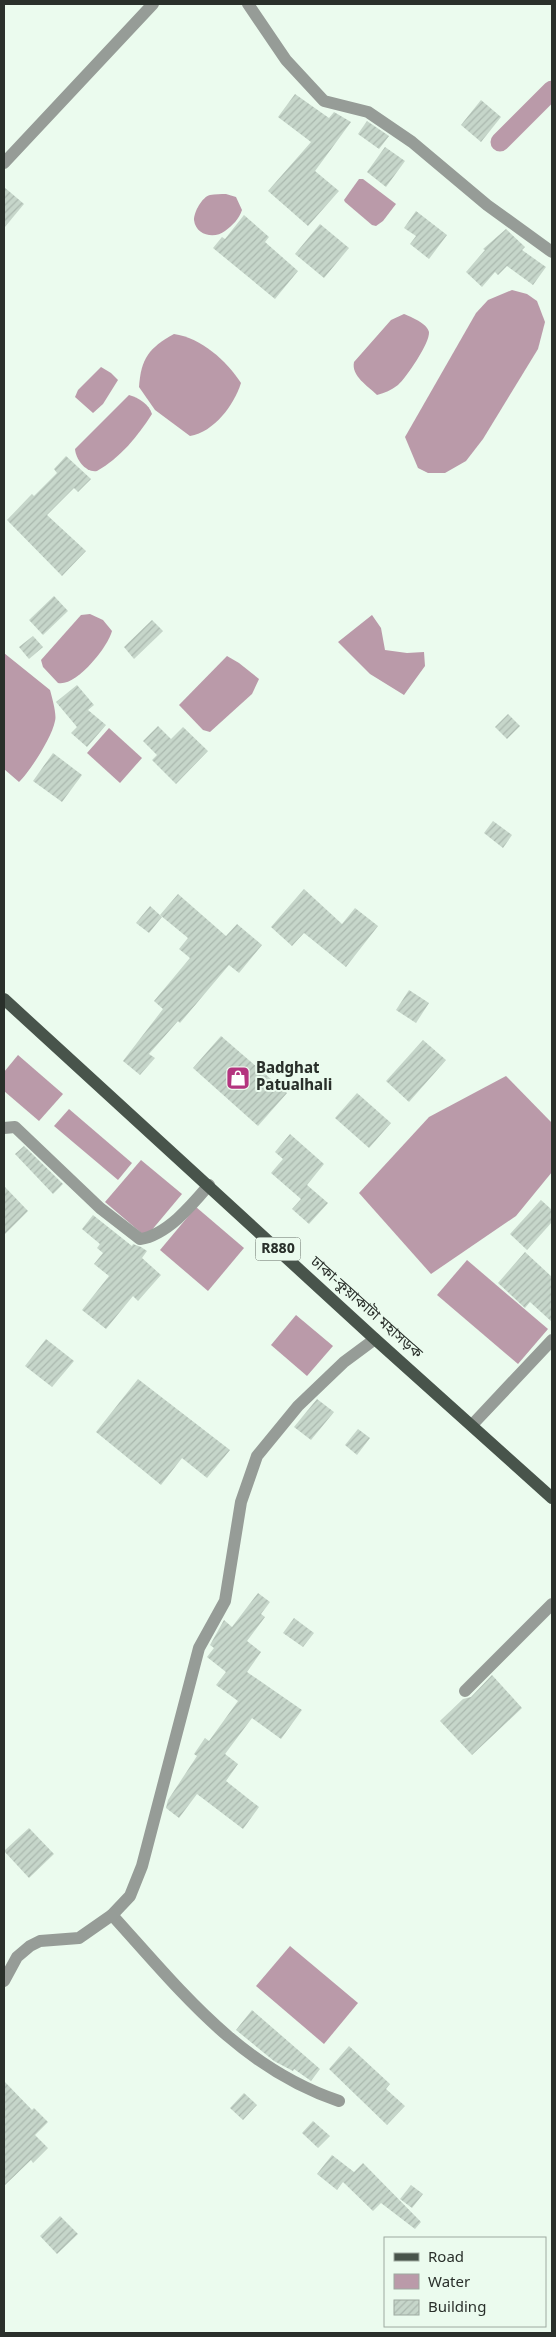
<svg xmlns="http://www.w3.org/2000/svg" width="556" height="2337" font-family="Georgia,'Noto Sans Bengali',serif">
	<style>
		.water { fill: #ba9aa9 }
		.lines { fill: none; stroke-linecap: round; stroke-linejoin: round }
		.canal { stroke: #ba9aa9; stroke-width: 19 }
		.building { fill: url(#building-hatch) }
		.street { stroke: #969c97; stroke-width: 12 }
		.primary { stroke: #48544b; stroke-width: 12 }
		.labels { text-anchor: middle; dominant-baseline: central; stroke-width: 4; stroke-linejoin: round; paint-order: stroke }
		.shield { fill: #ebfbee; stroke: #646d66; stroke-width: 1 }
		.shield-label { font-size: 14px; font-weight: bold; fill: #2a302b }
		.poi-label { font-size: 15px; font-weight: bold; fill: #2a302b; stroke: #ebfbee; text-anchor: start }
		.street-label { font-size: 15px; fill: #2a302b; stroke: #ebfbee }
	</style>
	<defs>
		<pattern id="building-hatch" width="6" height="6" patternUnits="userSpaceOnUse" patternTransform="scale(1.25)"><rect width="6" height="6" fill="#c6d6ca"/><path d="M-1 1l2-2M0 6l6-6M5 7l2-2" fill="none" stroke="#aab8ae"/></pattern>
	</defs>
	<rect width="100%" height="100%" fill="#ebfbee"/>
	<g class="water">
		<path d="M359,179H363L396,204L383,221L376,226L372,225L345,202L344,200Z"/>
		<path d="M226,194L236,197L242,210C239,219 233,225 225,231C215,239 196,236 194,220C194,212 202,197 210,195C215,194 221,194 226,194Z"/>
		<path d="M512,290L527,294L537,301L545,322L538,349L483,439L466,461L445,473H428L418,468L405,437L476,313L488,300Z"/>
		<path d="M404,314C411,317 427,323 429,332C430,343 406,378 398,385C391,390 385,393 377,395C368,386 351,376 354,362L391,320Z"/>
		<path d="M174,334C201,338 226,360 241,383C234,405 214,432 190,436L155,410L139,387C141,358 149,348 174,334Z"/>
		<path d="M101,367L111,373L118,380L103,404L93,413L75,397L78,390Z"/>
		<path d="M129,395C139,398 149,404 152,414C138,436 120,458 97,471C86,473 76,460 75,449Z"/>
		<path d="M90,614L103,620L112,631C108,647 76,687 58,683L43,667L41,660L81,615Z"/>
		<path d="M372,615L381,628L385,650L407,653L424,652L425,666L404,695L370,674L338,642Z"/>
		<path d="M4,653L50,690C52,697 57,715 55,721C52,737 31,770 19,782L4,769Z"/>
		<path d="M227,656L239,663L259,679L252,694L210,732L203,730L179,705Z"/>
		<path d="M109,728L142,758L120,783L87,753Z"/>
		<path d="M18,1055L63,1094L39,1121L4,1091V1072Z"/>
		<path d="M506,1076L552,1123V1172L516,1216L431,1274L359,1193L429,1117Z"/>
		<path d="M69,1109L132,1163L118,1180L54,1126Z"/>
		<path d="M141,1160L182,1194L146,1237L105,1202Z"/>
		<path d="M196,1207L244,1248L208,1291L160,1250Z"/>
		<path d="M467,1260L548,1329L518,1364L437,1295Z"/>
		<path d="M296,1315L333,1346L307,1376L271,1345Z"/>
		<path d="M290,1946L358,2003L324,2044L256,1986Z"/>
	</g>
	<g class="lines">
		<path class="canal" d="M500,142L552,90"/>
	</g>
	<g class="building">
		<path d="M295,94L329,118L334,112L351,122L315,171L339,191L308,226L268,191L311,142L278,117Z"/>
		<path d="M481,100L501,117L481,142L461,125Z"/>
		<path d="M367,121L389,136L379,149L358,134Z"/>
		<path d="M385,147L405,161L386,187L367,172Z"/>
		<path d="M4,187L24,204L4,228Z"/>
		<path d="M416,211L447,235L429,259L410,244L416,236L404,228Z"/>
		<path d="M244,215L269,237L265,242L298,271L275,299L213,248L222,237L225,239Z"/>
		<path d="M320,224L349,248L324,278L295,254Z"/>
		<path d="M506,229L525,247L522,250L546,267L533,285L507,266L498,275L495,272L482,287L466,272L485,250L483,249Z"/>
		<path d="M66,456L91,479L78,492L74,488L47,515L86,551L62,576L7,520L32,494L34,496L57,473L54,469Z"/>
		<path d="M54,596L68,611L43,635L29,620Z"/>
		<path d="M152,620L163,631L134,659L124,647Z"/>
		<path d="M33,636L43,647L29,659L19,647Z"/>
		<path d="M77,685L94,705L88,710L106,725L87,747L71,733L77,727L56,702Z"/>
		<path d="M508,714L520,726L507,739L495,727Z"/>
		<path d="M158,726L171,739L183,727L208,751L176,784L152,760L157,755L143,741Z"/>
		<path d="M53,753L82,775L62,802L33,781Z"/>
		<path d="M493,821L512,835L503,848L484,833Z"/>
		<path d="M304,889L342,924L355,908L378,926L346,967L304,933L292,946L271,927Z"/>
		<path d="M178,894L226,936L237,924L262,945L239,973L229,965L180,1023L178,1021L149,1054L155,1058L140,1075L123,1061L163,1009L154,1001L190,958L179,949L188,938L160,915Z"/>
		<path d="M150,906L162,917L149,933L136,923Z"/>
		<path d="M409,990L429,1003L416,1023L396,1010Z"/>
		<path d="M221,1036L287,1093L258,1126L193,1068Z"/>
		<path d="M423,1040L446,1060L409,1102L386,1081Z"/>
		<path d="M357,1093L391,1123L369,1148L335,1118Z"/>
		<path d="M290,1134L324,1164L307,1185L328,1203L309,1224L292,1209L301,1199L271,1173L283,1159L275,1152Z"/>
		<path d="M24,1146L63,1184L53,1194L15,1154Z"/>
		<path d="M4,1186L28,1211L4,1235Z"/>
		<path d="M541,1200L552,1210V1222L527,1250L510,1234Z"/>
		<path d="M93,1215L132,1246L133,1244L141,1247L147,1251L142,1258L161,1275L138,1301L133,1296L106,1329L82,1310L109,1276L94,1264L103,1253L97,1248L100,1244L82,1229Z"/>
		<path d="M525,1252L552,1277V1322L530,1302L525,1308L498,1283Z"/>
		<path d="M46,1339L74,1361L52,1387L25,1366Z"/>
		<path d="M138,1379L230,1450L207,1478L182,1458L161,1485L96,1432Z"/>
		<path d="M317,1399L334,1412L311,1440L294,1427Z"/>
		<path d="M358,1429L370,1438L357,1455L345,1445Z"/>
		<path d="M258,1593L270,1602L261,1614L265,1617L247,1641L261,1652L247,1672L302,1710L281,1739L252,1718L225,1754L238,1764L226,1781L259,1807L243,1829L197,1794L179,1818L166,1808L168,1800L197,1756L194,1754L205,1738L209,1741L238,1701L216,1685L226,1672L207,1657L214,1648L210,1645L224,1620L232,1627Z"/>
		<path d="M294,1618L314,1633L303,1647L283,1633Z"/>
		<path d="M492,1675L522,1708L472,1755L440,1721L463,1699L471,1697Z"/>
		<path d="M29,1828L54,1854L29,1878L4,1851Z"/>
		<path d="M252,2010L320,2069L311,2081L294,2069L293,2071L274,2061L236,2030Z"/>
		<path d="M349,2046L390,2084L386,2089L405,2106L387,2125L329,2069Z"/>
		<path d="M4,2081L32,2110L34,2108L48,2122L35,2135L48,2148L33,2163L31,2160L4,2186Z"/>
		<path d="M244,2093L257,2105L243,2120L230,2108Z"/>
		<path d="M313,2121L330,2136L318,2148L302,2133Z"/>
		<path d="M332,2155L354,2172L363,2163L421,2222L415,2229L381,2203L373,2211L343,2182L337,2190L317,2174Z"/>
		<path d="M411,2185L423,2194L412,2208L400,2199Z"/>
		<path d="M60,2216L78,2234L57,2254L40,2236Z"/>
	</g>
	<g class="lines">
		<g class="street">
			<path d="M248,4L286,60L324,101L368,112L412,142L487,205L552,252"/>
			<path d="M4,163L153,4"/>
			<path d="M4,1128L15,1127L100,1208L140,1239C167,1235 192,1205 209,1185"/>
			<path d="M472,1425L552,1340"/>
			<path d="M465,1691L552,1604"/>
			<path d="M112,1915C180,1990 240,2068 339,2101"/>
			<path d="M4,1981L17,1957L30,1946L40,1941L79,1938L112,1915L130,1896L142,1866L199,1648L225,1601L241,1502L257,1456L298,1406L344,1362L375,1339"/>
		</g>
		<path class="primary" d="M4,999L375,1339L552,1498"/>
	</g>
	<defs>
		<g id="shop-square" transform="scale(1.25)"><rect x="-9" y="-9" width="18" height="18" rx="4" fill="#b4347f" stroke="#ebfbee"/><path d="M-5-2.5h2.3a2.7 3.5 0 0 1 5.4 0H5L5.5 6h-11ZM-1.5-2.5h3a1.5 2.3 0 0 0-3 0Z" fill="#fff"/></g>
	</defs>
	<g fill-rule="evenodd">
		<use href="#shop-square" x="238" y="1078"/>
	</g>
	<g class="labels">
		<rect class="shield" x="255.5" y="1237.5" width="45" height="23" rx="4"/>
		<g class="shield-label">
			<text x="278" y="1249">R880</text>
		</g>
		<g class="poi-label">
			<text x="256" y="1069">Badghat<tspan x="256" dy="17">Patualhali</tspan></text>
		</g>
		<g class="street-label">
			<text transform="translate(366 1308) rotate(42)">ঢাকা-কুয়াকাটা মহাসড়ক</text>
		</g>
	</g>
	<rect width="556" height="2337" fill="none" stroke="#2a302b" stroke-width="10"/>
	<rect x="384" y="2237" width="162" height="90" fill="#ebfbee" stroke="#9eaaa0"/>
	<rect x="394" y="2253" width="25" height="8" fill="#48544b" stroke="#9eaaa0"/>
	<text x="428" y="2262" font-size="15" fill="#2a302b">Road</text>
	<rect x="394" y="2274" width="25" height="15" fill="#ba9aa9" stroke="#9eaaa0"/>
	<text x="428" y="2287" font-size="15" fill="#2a302b">Water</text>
	<rect x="394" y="2300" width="25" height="15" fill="url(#building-hatch)" stroke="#9eaaa0"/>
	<text x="428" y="2312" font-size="15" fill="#2a302b">Building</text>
</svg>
